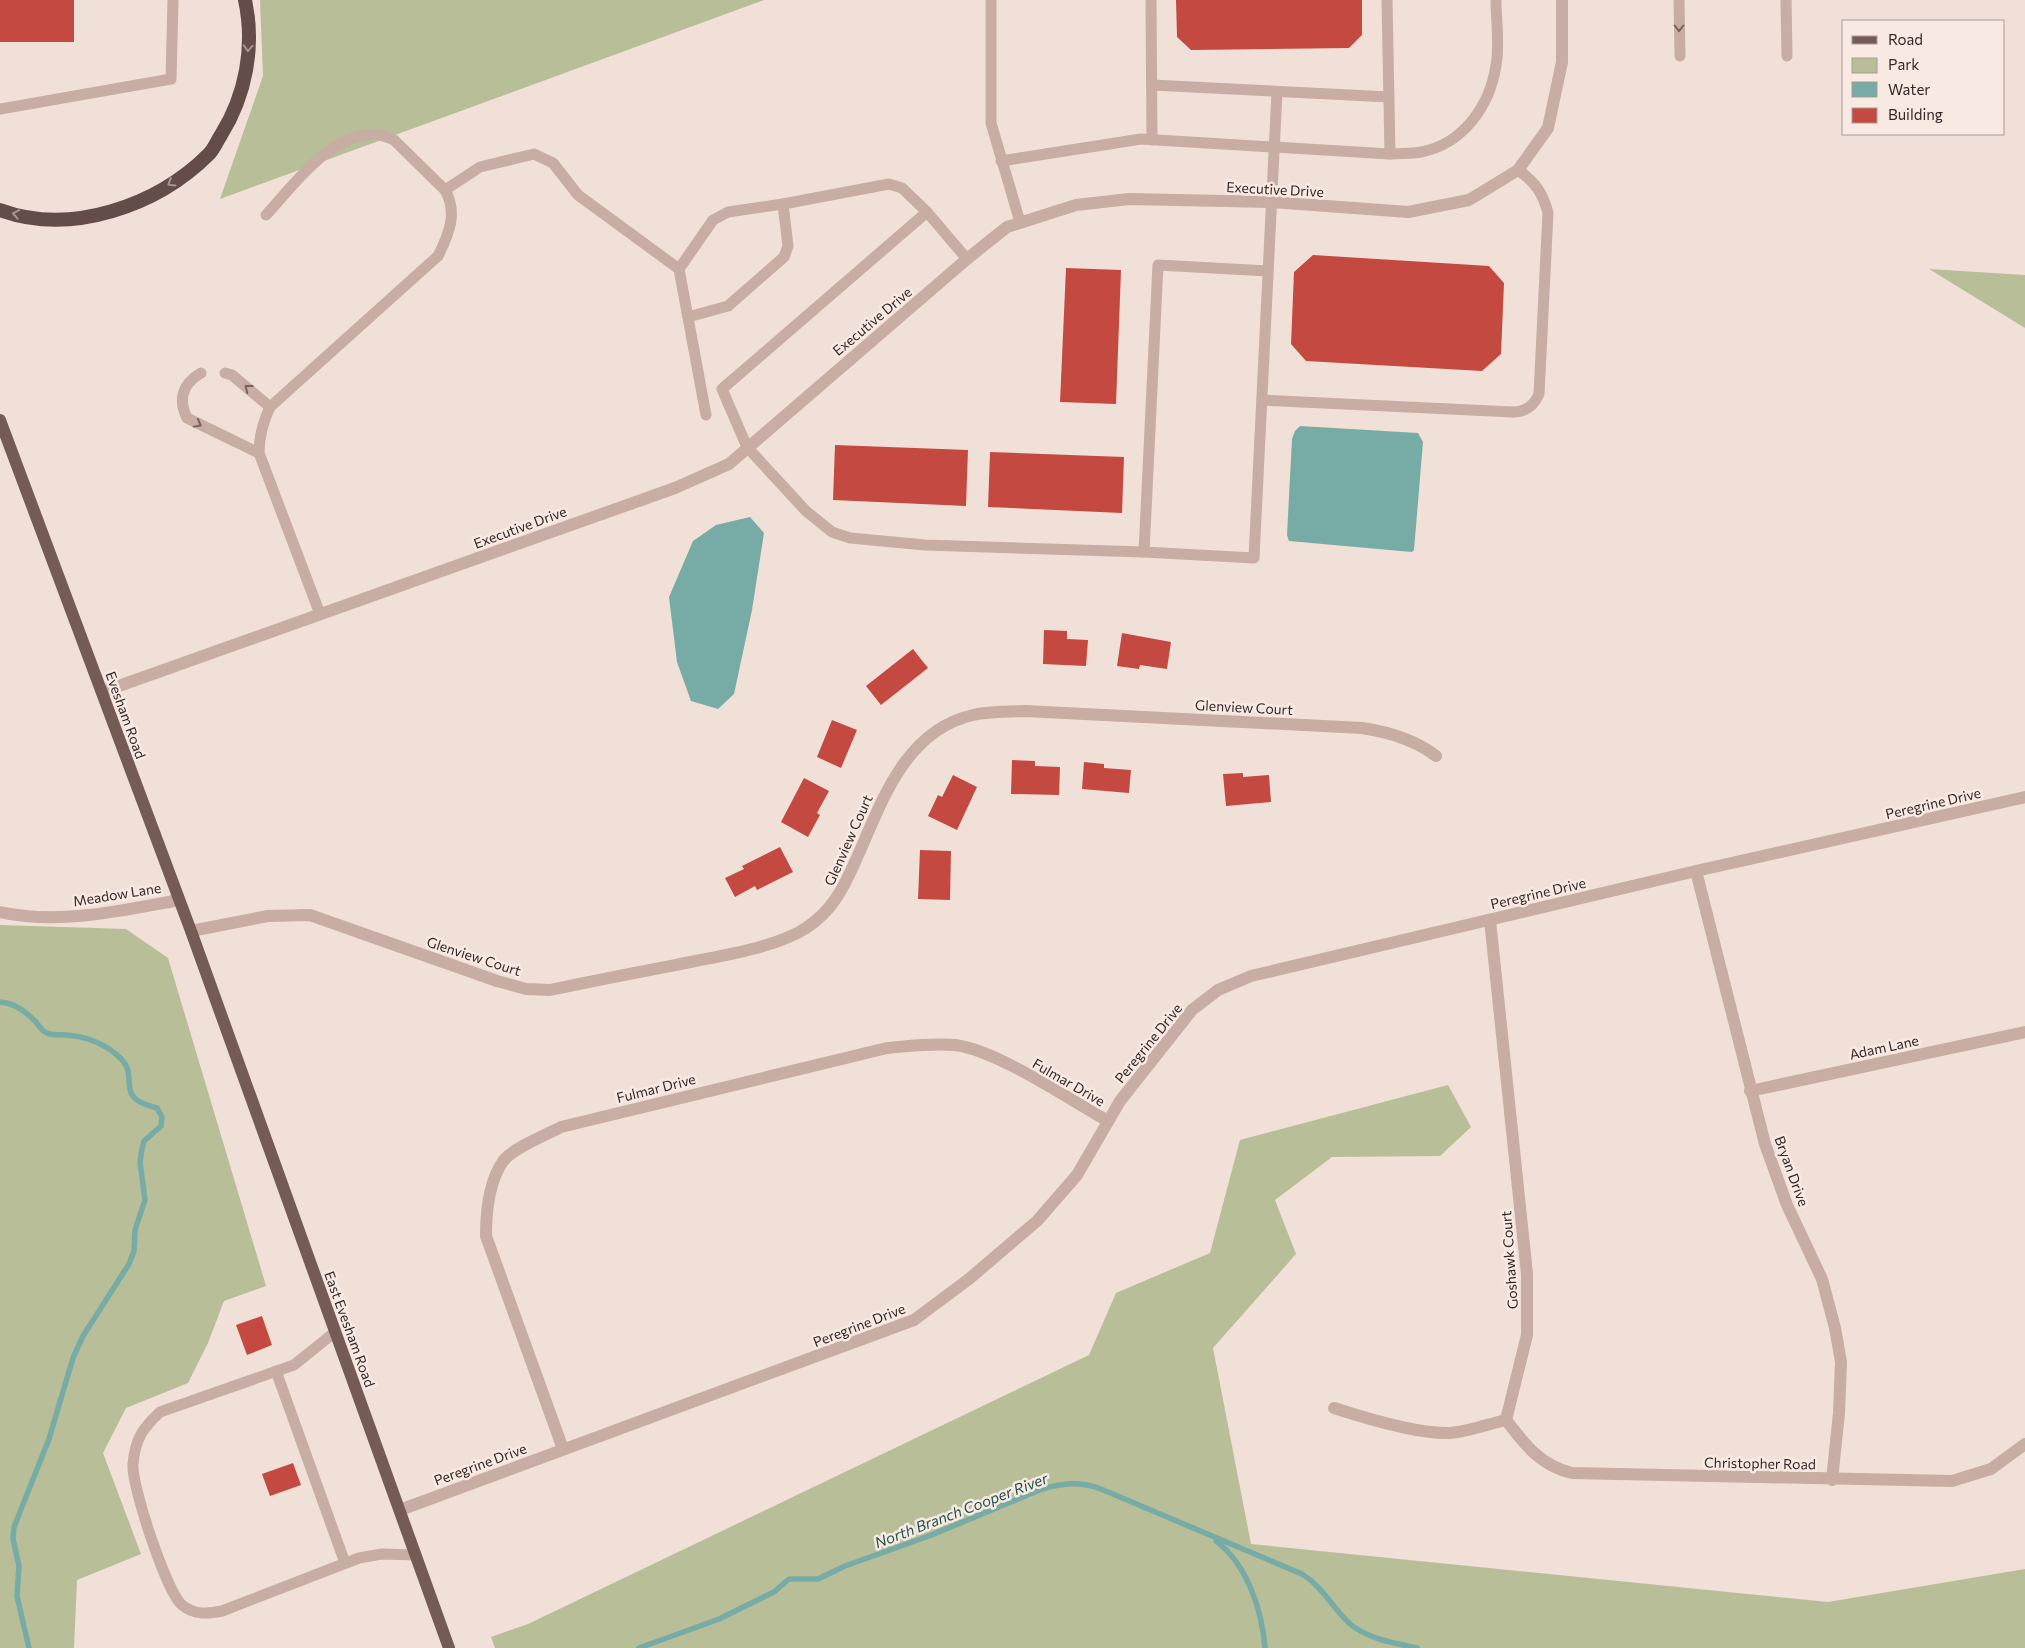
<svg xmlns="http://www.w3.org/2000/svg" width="2025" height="1648" font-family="Commissioner,sans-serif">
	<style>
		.green { fill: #b8be97 }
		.water { fill: #76aca5 }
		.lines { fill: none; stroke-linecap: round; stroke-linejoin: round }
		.stream { stroke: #76aca5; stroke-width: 5.5 }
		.building { fill: #c44941 }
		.service { stroke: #c7ada3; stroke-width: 11 }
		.minor { stroke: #c7ada3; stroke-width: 12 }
		.primary { stroke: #755b56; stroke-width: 12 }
		.trunk { stroke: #644d49; stroke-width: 14 }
		.oneway { stroke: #76635e }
		.oneway2 { stroke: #a7948e }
		.labels { text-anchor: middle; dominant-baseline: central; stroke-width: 5; stroke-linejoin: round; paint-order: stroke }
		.street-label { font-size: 14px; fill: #332725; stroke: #f8eae3 }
		.water-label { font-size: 15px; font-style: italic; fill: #1c534d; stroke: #f8eae3 }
	</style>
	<rect width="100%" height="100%" fill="#f0e0d7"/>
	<g class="green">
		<path d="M260,0H764L220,199L263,76Z"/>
		<path d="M1929,269L2025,275V328Z"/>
		<path d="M0,925L126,929L168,958L266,1286L224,1301L208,1343L188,1383L126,1408L103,1453L141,1554L77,1580L74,1648H0Z"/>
		<path d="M1448,1085L1471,1127L1440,1156L1332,1157L1275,1200L1296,1254L1213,1348L1251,1544L1828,1602L2025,1569V1648H495L491,1637L528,1624L1089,1355L1116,1293L1210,1253L1240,1140Z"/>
	</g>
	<g class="water">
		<path d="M1300,426L1418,433L1423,442L1414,550L1412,552L1289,541L1287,535L1292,439L1295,431Z"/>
		<path d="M750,517L764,533L752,610L734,694L718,709L691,701L677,662L669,597L693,541L716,525Z"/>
	</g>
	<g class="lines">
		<g class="stream">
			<path d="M0,1002C15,1003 26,1012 36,1022C39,1026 42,1031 47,1033C53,1036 59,1034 66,1035C84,1036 104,1043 118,1056C143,1076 110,1097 157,1108L162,1117L161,1126L144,1141L142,1149L140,1162L145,1200L135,1230L134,1251L129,1264L83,1336L73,1358L49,1439L14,1527L13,1539L19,1566L17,1596L29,1648"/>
			<path d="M1216,1541C1247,1564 1262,1610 1265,1648"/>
			<path d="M639,1648L719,1619L774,1592L789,1579H818L845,1566L929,1536L1042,1489C1063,1483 1080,1481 1101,1489L1302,1574C1322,1586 1332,1607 1349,1623C1367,1639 1395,1643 1417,1648"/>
		</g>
	</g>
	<g class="building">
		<rect x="0" y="0" width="74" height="42"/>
		<path d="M1176,0H1362V35L1349,48L1191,50L1177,37Z"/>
		<path d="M1313,255L1489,266L1504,283L1501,354L1482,371L1306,361L1291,344L1294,272Z"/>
		<path d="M1066,268L1121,270L1116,404L1060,402Z"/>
		<path d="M835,445L968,450L966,506L833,500Z"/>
		<path d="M990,452L1124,457L1122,513L988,507Z"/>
		<path d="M1044,630L1067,631V639L1088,640L1086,666L1043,664Z"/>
		<path d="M1122,633L1171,642L1167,669L1140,665L1139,669L1117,666Z"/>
		<path d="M913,649L928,668L881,705L866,686Z"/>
		<path d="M832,720L857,730L841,768L817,757Z"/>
		<path d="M1012,760L1035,761V766L1060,767L1059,795L1011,794Z"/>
		<path d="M1084,762L1104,764V768L1131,770L1129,793L1082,789Z"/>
		<path d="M1243,773V777L1269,775L1271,802L1226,806L1223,774Z"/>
		<path d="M953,775L977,787L957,830L928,816L938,795L942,797Z"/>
		<path d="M804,778L829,791L817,813L820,815L808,837L781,822Z"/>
		<path d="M780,847L793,872L757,890L755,886L735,897L725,878L744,869L742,866Z"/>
		<path d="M920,850L951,851L950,900L918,899Z"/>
		<path d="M262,1316L272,1345L247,1355L236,1325Z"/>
		<path d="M293,1463L301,1485L270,1496L262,1474Z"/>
	</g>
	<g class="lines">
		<g class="service">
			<path d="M991,0V123L1020,222"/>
			<path d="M1151,0L1152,140"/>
			<path d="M1387,0L1390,154"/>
			<path d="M1679,0L1680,56"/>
			<path d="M1786,0L1787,56"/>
			<path d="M1152,85L1389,97"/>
			<path d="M0,109L171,79L173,0"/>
			<path d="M1001,161L1141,139L1390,154C1400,153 1411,154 1421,152C1463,144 1490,106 1496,65C1500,45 1496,21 1496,0"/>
			<path d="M266,215C295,184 344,114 394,140L445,190"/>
			<path d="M967,259L927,212L722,389L747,447L806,511L832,532L850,538L925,545L1144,552"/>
			<path d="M679,269L713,220L728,212L783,204L889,184L902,188L927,212"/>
			<path d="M1268,271L1158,265L1144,552L1254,558L1277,92"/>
			<path d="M688,317L728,306L784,257L788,246L783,204"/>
			<path d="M201,373C182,384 178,400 187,418L259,453"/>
			<path d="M225,373L232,375L270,407"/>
			<path d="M1262,400L1513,412C1526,412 1534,406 1539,394L1548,213C1543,193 1535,182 1518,170"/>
			<path d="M320,614L259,453C259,436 263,422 270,407L438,256C449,234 458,213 445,190L480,167L534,154L553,163L578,195L679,269L706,415"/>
			<path d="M335,1332L294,1365L160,1412C143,1428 135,1439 133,1464C131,1485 167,1593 182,1605C194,1615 207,1614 222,1611L359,1558L382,1554L416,1555"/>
			<path d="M276,1371L345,1563"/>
		</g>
		<g class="minor">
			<path d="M102,692L675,488L729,464L967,259L1007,227L1076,205L1129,199L1272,202L1408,212L1469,200L1518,170L1548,128L1562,62V0"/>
			<path d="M1696,871L1765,1144L1787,1205L1822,1279L1835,1328L1841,1362L1839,1413L1832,1480"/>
			<path d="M0,912C60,925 120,911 179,900"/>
			<path d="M1490,920L1527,1274V1335L1506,1420"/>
			<path d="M191,931L268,916L310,915L497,981L526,989L550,990C596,980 644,971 691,962C725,955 777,947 806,928C832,911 843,889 855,862C881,805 903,731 973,715C990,711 1008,712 1025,711L1362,728C1389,732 1414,739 1436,756"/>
			<path d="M1750,1091L2025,1032"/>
			<path d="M1334,1408C1365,1418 1417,1434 1449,1433C1467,1432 1488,1424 1506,1420"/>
			<path d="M1506,1420C1525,1445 1541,1466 1572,1473L1952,1481L1991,1469L2025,1444"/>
			<path d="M563,1449L486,1236C486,1212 489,1180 504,1160C515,1147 546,1135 561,1127L887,1048C910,1046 932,1043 955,1045C997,1050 1070,1100 1108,1121"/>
			<path d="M400,1510L914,1320L969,1279L1037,1221L1077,1175L1120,1101L1192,1010L1218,990L1251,976L1696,871L2025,797"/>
		</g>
		<path class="primary" d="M0,420L191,931L449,1648"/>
		<path class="trunk" d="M0,210C71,236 157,206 209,154C214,149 217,141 221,135C246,95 255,46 245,0"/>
	</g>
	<defs><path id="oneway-chevron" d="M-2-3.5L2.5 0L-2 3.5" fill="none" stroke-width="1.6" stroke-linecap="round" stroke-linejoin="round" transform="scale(1.25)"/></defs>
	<g class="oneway">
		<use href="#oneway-chevron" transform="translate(1679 28) rotate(90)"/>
		<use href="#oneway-chevron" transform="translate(248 388) rotate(-142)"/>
		<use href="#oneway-chevron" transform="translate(198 424) rotate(29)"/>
	</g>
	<g class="oneway2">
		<use href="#oneway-chevron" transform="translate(248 48) rotate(94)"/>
		<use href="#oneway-chevron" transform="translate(171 183) rotate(148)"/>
		<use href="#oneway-chevron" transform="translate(16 214) rotate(-169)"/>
	</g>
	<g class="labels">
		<g class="street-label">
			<text transform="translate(1275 189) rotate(3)">Executive Drive</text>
			<text transform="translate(872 321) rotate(-40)">Executive Drive</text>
			<text transform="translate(520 527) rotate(-20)">Executive Drive</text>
			<text transform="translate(1244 707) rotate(3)">Glenview Court</text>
			<text transform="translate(126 715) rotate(70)">Evesham Road</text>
			<text transform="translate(1933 803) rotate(-13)">Peregrine Drive</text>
			<text transform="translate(848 840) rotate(-66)">Glenview Court</text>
			<text transform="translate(1538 893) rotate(-13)">Peregrine Drive</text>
			<text transform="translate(117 894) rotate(-9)">Meadow Lane</text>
			<text transform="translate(474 956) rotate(18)">Glenview Court</text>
			<text transform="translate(1148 1043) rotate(-51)">Peregrine Drive</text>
			<text transform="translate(1884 1047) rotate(-12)">Adam Lane</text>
			<text transform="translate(1069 1082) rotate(30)">Fulmar Drive</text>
			<text transform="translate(656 1088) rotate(-14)">Fulmar Drive</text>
			<text transform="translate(1792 1171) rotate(70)">Bryan Drive</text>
			<text transform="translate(1509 1260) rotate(-94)">Goshawk Court</text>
			<text transform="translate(859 1325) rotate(-21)">Peregrine Drive</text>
			<text transform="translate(350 1329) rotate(70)">East Evesham Road</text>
			<text transform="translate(1760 1463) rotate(1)">Christopher Road</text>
			<text transform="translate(480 1464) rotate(-20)">Peregrine Drive</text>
		</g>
		<g class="water-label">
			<text transform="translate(961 1510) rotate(-21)">North Branch Cooper River</text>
		</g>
	</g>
	<rect x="1842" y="20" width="162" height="115" fill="#f8eae3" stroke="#a99c97"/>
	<rect x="1852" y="36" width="25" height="8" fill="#755b56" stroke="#a99c97"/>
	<text x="1888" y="45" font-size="15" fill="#332725">Road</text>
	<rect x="1852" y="58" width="25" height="15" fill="#b8be97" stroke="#a99c97"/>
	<text x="1888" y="70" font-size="15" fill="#332725">Park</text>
	<rect x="1852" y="82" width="25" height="15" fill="#76aca5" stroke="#a99c97"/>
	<text x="1888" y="95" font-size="15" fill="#332725">Water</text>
	<rect x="1852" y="108" width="25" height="15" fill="#c44941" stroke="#a99c97"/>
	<text x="1888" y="120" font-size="15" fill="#332725">Building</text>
</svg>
